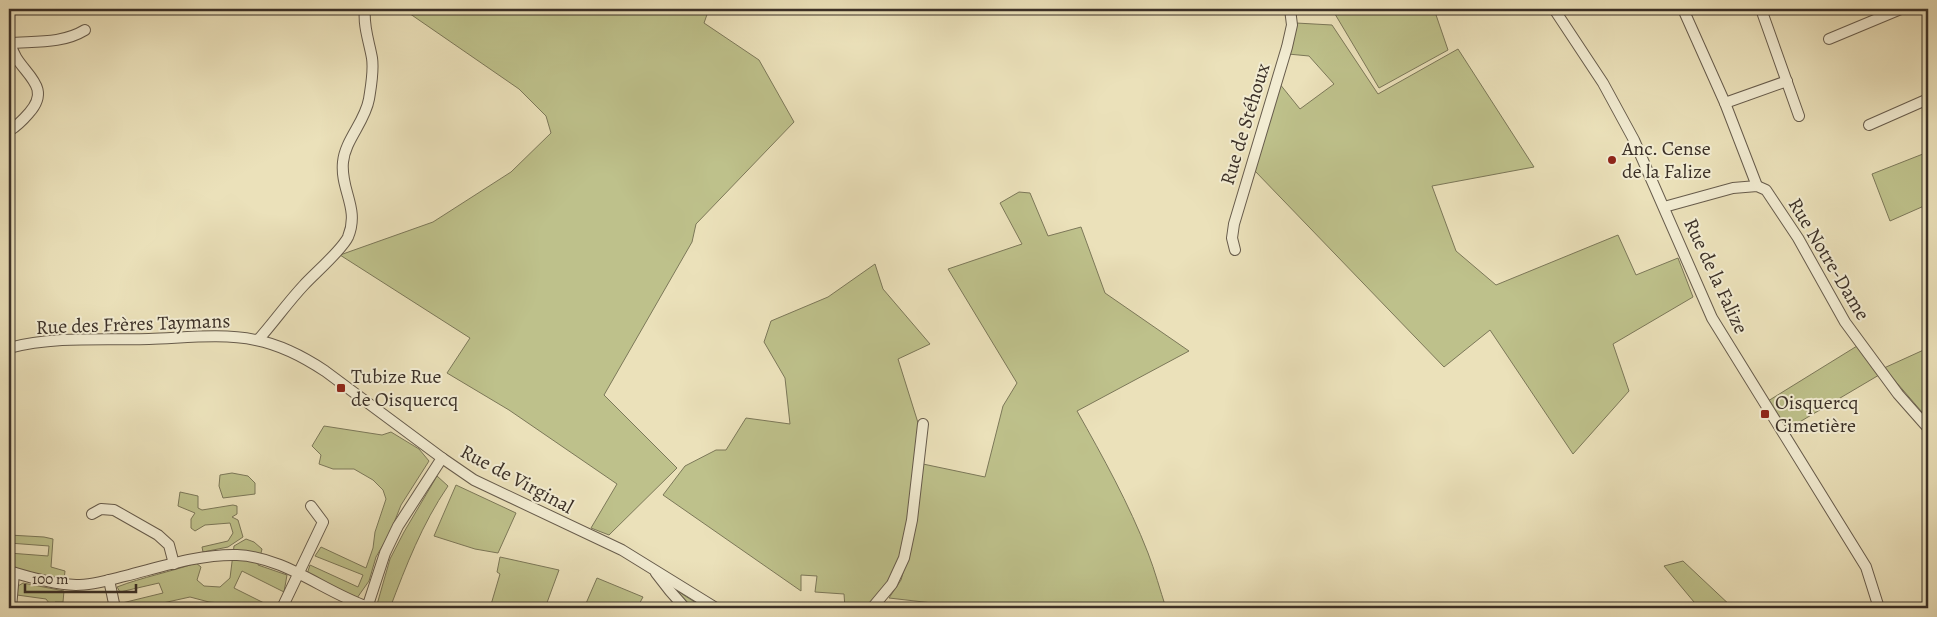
<svg xmlns="http://www.w3.org/2000/svg" width="1937" height="617" font-family="Alegreya,serif">
	<style>
		.green { fill: #bec18b; stroke: #7c7859 }
		.lines { fill: none; stroke-linecap: round; stroke-linejoin: round }
		.minor-casing { stroke: #675c4c; stroke-width: 12 }
		.minor { stroke: #f2ecd2; stroke-width: 10 }
		.poi-dot { fill: #8f2418; stroke: #f2ecd2; stroke-width: 2 }
		.labels { text-anchor: middle; dominant-baseline: central; stroke-width: 4; stroke-linejoin: round; paint-order: stroke }
		.street-label { font-size: 20px; fill: #3b3027; stroke: #f2ecd2 }
		.poi-label { font-size: 20px; fill: #3b3027; stroke: #f2ecd2; text-anchor: start }
	</style>
	<rect width="100%" height="100%" fill="#ebe1ba"/>
	<filter id="stains"><feTurbulence type="fractalNoise" baseFrequency=".004" numOctaves="4"/><feColorMatrix values="0 0 0 0 .2 0 0 0 0 .09 0 0 0 0 .02 0 0 0 .5 -.17"/></filter>
	<radialGradient id="worn" r=".72"><stop offset=".6" stop-color="#630" stop-opacity="0"/><stop offset="1" stop-color="#630" stop-opacity=".3"/></radialGradient>
	<g class="green">
		<path d="M403,9H709L704,23L759,60L794,122L696,224L692,242L604,395L677,468L609,535L591,528L617,484L509,410L447,373L470,338L340,255L433,222L511,172L551,133L546,116L519,89Z"/>
		<path d="M1332,9H1434L1448,50L1379,88Z"/>
		<path d="M1296,23L1332,25L1378,94L1458,49L1534,167L1432,186L1456,251L1496,285L1618,235L1636,275L1678,258L1693,297L1613,344L1629,391L1573,454L1490,330L1444,367L1255,171L1279,83L1300,109L1334,84L1309,56L1288,54Z"/>
		<path d="M1928,152V217L1924,206L1890,221L1872,174Z"/>
		<path d="M1019,192L1030,193L1048,236L1081,227L1105,293L1189,351L1077,411C1103,457 1129,504 1148,553C1155,571 1160,590 1166,608H941V604L889,598L901,580L911,544L923,464L985,477L1003,406L1017,383L948,269L1022,244L1000,203Z"/>
		<path d="M875,264L883,289L930,344L898,359L919,426L910,516L903,552L895,572L869,605L865,608H845L844,594L815,592L817,576L801,575V591L663,495L685,466L716,450H726L746,418L790,424L785,378L764,342L771,321L828,297Z"/>
		<path d="M1857,346L1879,375L1786,430L1768,401Z"/>
		<path d="M1928,348V419L1884,368Z"/>
		<path d="M324,426L382,435L391,432L419,449L429,461L401,505L390,533L376,557L369,581L357,598L307,574L310,565L358,587L363,575L315,556L321,547L366,568L373,548L375,532L386,499L383,490L373,480L354,469H333L319,464L321,455L312,446Z"/>
		<path d="M232,473L248,476L255,483V494L223,498L219,486L220,475Z"/>
		<path d="M437,476L448,486C422,524 406,566 390,608H376L390,559L404,532Z"/>
		<path d="M456,485L516,513L498,553L475,549L434,536Z"/>
		<path d="M180,492L198,496V508L202,510L233,505L237,506V514L232,517L238,520L243,537L228,547L203,552L202,547L228,541L233,533L230,523L205,525L195,531L191,528V519L195,513L178,506Z"/>
		<path d="M9,535L44,537L53,539L51,567L65,571L64,580L29,573L9,566V553L48,556L49,546L9,543Z"/>
		<path d="M246,539L254,542L262,549L258,565L287,575L284,592L242,571L234,588L274,608H249L242,605L209,602L190,597L140,608H119L118,604L163,593L159,583L120,592L117,587C143,577 170,572 196,563L201,567L197,580L204,586L220,587L230,578L234,546Z"/>
		<path d="M500,557L559,570L545,608H490L500,574L497,572Z"/>
		<path d="M1683,561L1733,608H1694V602L1664,566Z"/>
		<path d="M597,578L643,597L637,608H584Z"/>
		<path d="M23,583L64,591L63,602H55L53,608H48L49,603L46,599L17,595L18,586Z"/>
		<path d="M668,585L704,608H689Z"/>
	</g>
	<g class="lines">
		<g class="minor-casing">
			<g id="minor">
				<path d="M1554,9L1603,83L1634,140L1712,318L1866,567L1879,608"/>
				<path d="M1683,9L1725,103L1757,186"/>
				<path d="M1761,9L1799,116"/>
				<path d="M1829,39L1901,9"/>
				<path d="M9,43C35,41 62,44 85,30"/>
				<path d="M1725,103L1787,81"/>
				<path d="M1869,125L1928,99"/>
				<path d="M9,131C17,126 23,120 29,113C56,83 14,71 11,43"/>
				<path d="M1664,207L1733,188L1757,186L1766,190L1798,238L1845,322L1898,394L1928,428"/>
				<path d="M1235,250L1232,238L1234,224L1287,47L1292,25L1290,9"/>
				<path d="M258,340C274,322 288,302 304,285C315,273 342,250 348,237C360,208 340,190 343,162C345,140 365,122 369,99C371,86 374,71 372,58C369,41 363,26 365,9"/>
				<path d="M9,348C54,336 103,340 149,339C184,338 222,333 256,340C281,345 304,357 325,371L442,458L474,480L622,550L716,608"/>
				<path d="M92,514L101,509L114,510L158,535L169,545L174,564"/>
				<path d="M9,571C31,578 53,584 76,585C93,585 109,580 125,576C161,567 199,554 237,555C285,557 324,592 368,607"/>
				<path d="M656,573L670,591L685,608"/>
				<path d="M109,580L115,608"/>
				<path d="M11,608L14,573"/>
				<path d="M282,608L323,522L311,506"/>
				<path d="M367,608L385,553L398,526L442,458"/>
				<path d="M872,608L892,584L904,558L912,520L923,424"/>
			</g>
		</g>
		<use href="#minor" class="minor"/>
	</g>
	<g class="poi-dot">
		<circle cx="1612" cy="160" r="5"/>
		<rect x="336" y="383" width="10" height="10" rx="2.5"/>
		<rect x="1760" y="409" width="10" height="10" rx="2.5"/>
	</g>
	<g class="labels">
		<g class="street-label">
			<text transform="translate(1245 124) rotate(-73)">Rue de Stéhoux</text>
			<text transform="translate(1829 259) rotate(59)">Rue Notre-Dame</text>
			<text transform="translate(1716 276) rotate(65)">Rue de la Falize</text>
			<text transform="translate(133 324) rotate(-2)">Rue des Frères Taymans</text>
			<text transform="translate(517 479) rotate(28)">Rue de Virginal</text>
		</g>
		<g class="poi-label">
			<text x="1622" y="148">Anc. Cense<tspan x="1622" dy="23">de la Falize</tspan></text>
			<text x="351" y="376">Tubize Rue<tspan x="351" dy="23">de Oisquercq</tspan></text>
			<text x="1775" y="402">Oisquercq<tspan x="1775" dy="23">Cimetière</tspan></text>
		</g>
	</g>
	<rect width="1937" height="617" fill="none" stroke="#ebe1ba" stroke-width="30"/>
	<rect x="10" y="10" width="1917" height="597" fill="none" stroke="#3b3027" stroke-width="2.5"/>
	<rect x="15" y="15" width="1907" height="587" fill="none" stroke="#3b3027"/>
	<path d="M25 584v8h111v-8" fill="none" stroke="#3b3027" stroke-width="2.5"/>
	<text x="32" y="584" font-size="15" fill="#3b3027" stroke="#f2ecd2" stroke-width="4" paint-order="stroke">100 m</text>
	<rect width="100%" height="100%" filter="url(#stains)"/>
	<rect width="100%" height="100%" fill="url(#worn)"/>
</svg>
